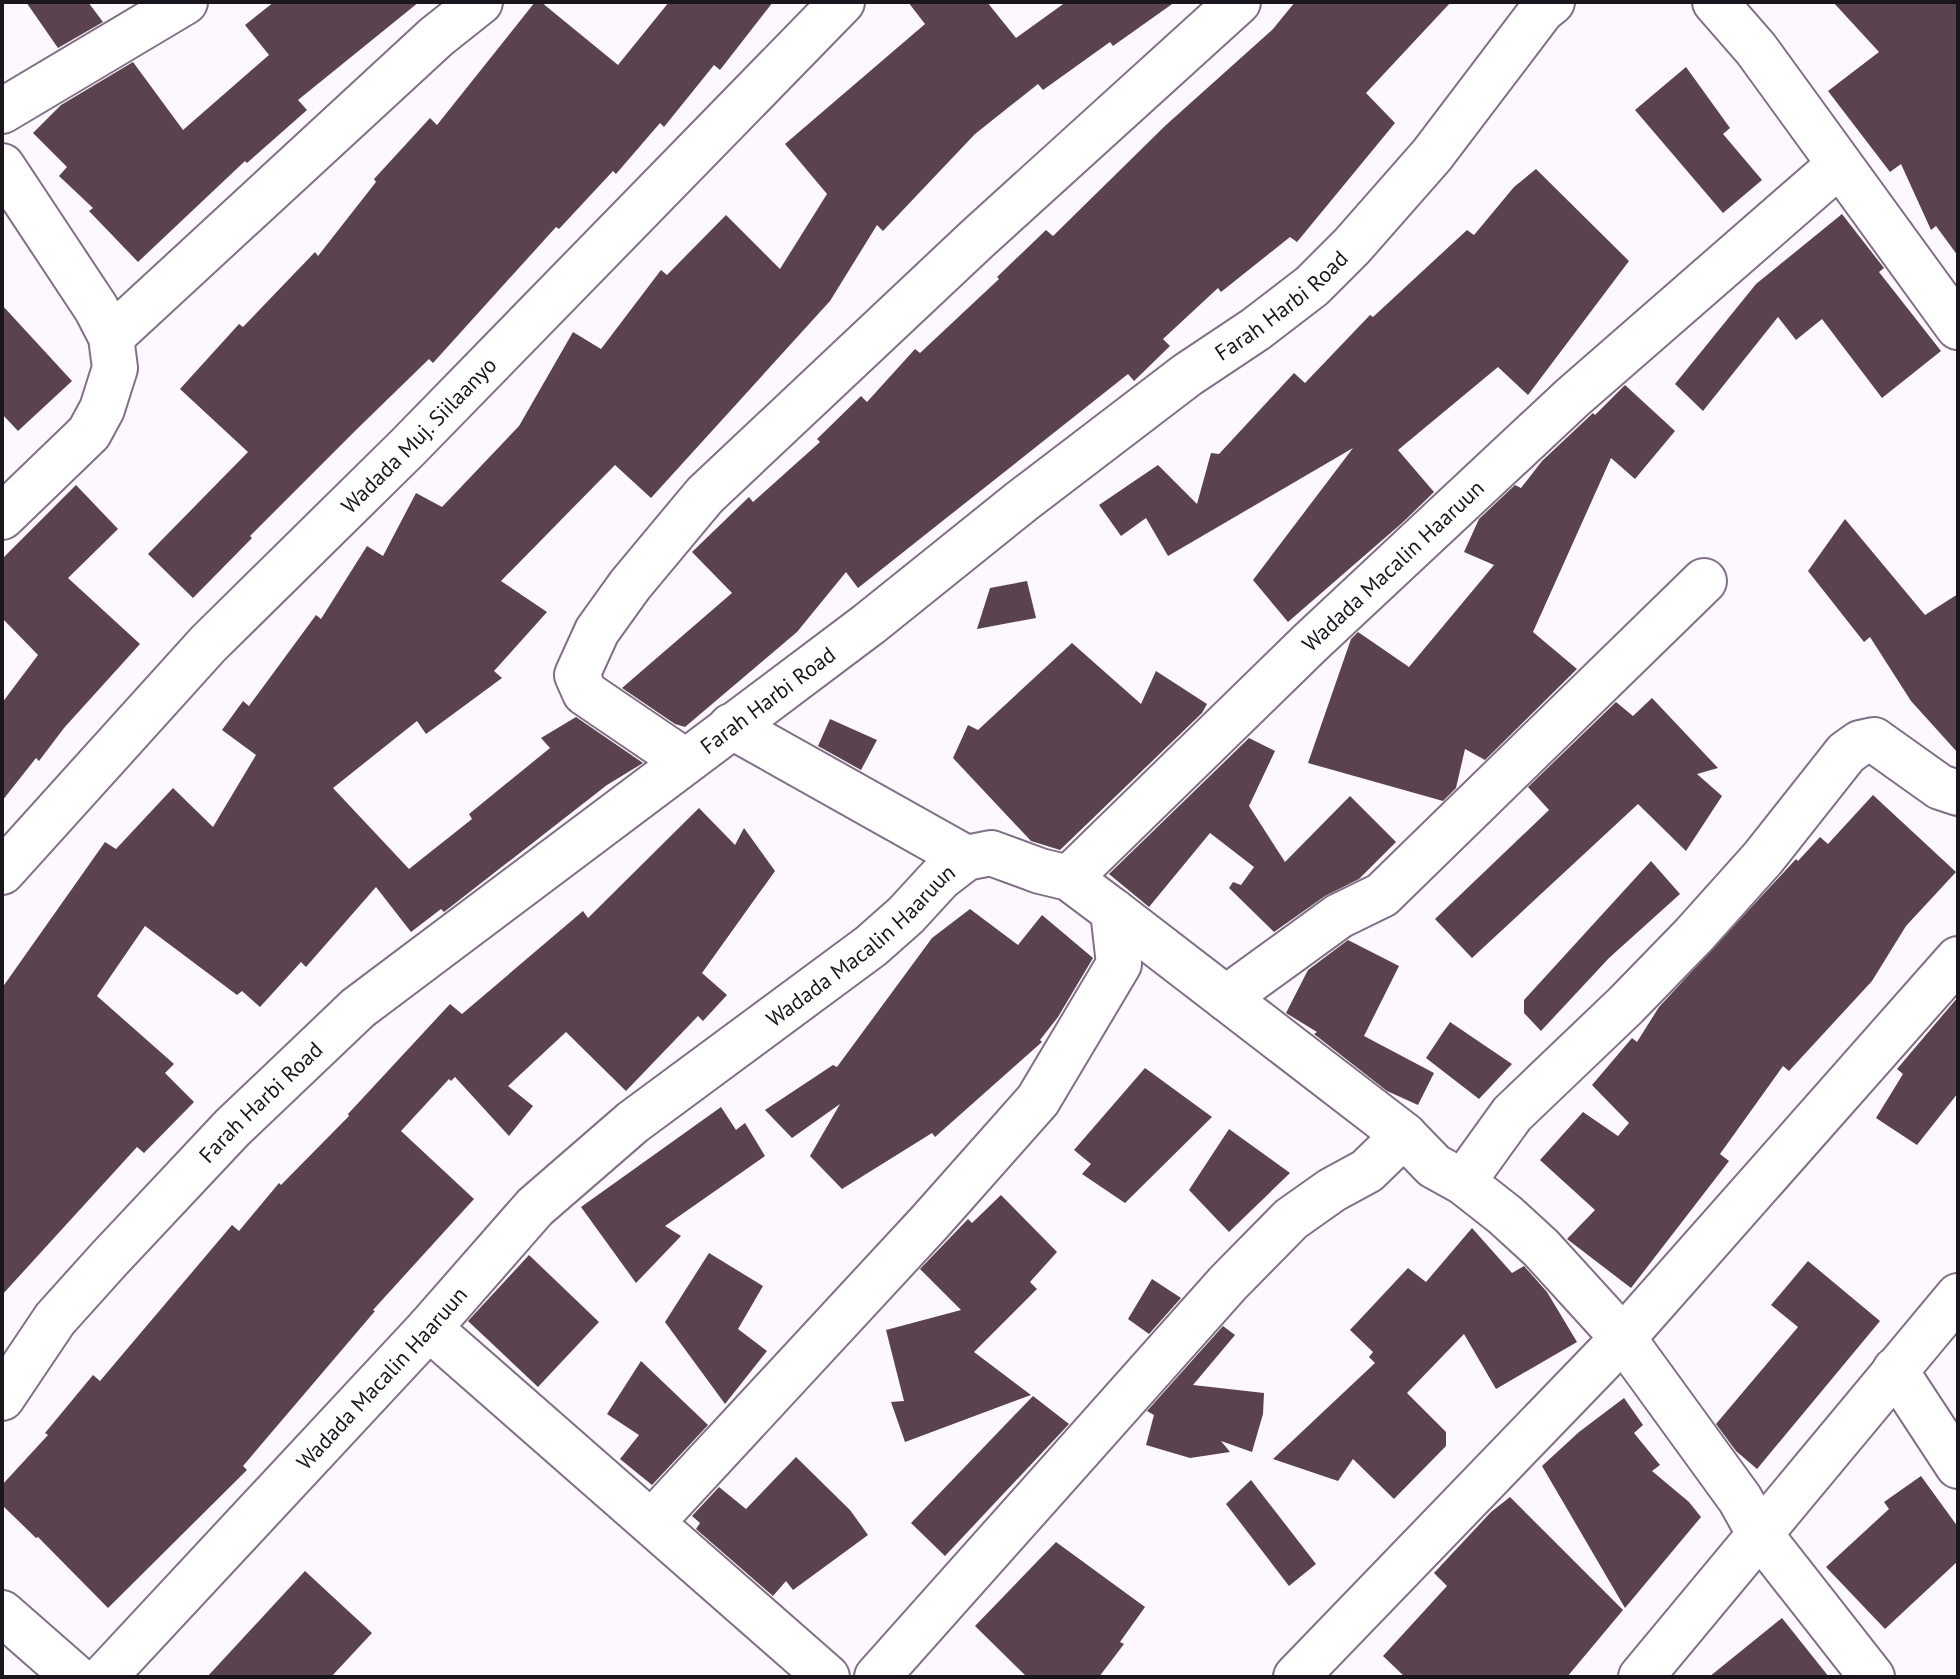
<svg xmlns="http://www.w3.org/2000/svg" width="1960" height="1679" font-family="'PT Sans',sans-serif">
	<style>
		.building { fill: #5b424f }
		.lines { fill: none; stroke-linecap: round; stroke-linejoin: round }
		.street-casing { stroke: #806f87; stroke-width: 48 }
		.secondary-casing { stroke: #806f87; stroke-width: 48 }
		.street { stroke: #fff; stroke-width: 44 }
		.secondary { stroke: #fff; stroke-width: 44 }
		.labels { text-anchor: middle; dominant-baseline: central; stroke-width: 8; stroke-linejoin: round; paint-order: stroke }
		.street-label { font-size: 22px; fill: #1b151e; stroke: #fcf8fd }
	</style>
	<rect width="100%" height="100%" fill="#fcf8fd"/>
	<g class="building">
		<path d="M26,2H88L103,22L58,48Z"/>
		<path d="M274,2H419L298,100L307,110L247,163L245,161L138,262L89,211L93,208L59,176L67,167L33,133L61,105L133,62L183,130L269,55L245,25Z"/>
		<path d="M535,2H541L618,65L669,2H773L720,70L714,65L664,127L660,123L616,174L613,171L559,229L556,227L433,363L429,359L356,430L250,536L252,538L193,598L148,554L248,452L180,389L239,324L243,327L315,252L318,256L376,182L374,179L430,118L437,125Z"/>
		<path d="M908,2H987L1016,38L1066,2H1175L1113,46L1110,42L1043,90L1038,84L975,134L883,231L877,225L830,301L651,498L615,465L501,581L547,612L494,671L502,678L426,734L417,721L333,788L409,869L472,819L469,814L550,748L541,738L576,717L643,763L607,785L444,912L441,909L411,932L376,887L306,967L301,962L260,1007L242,991L237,995L145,926L97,996L174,1064L165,1073L194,1102L144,1153L137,1147L2,1295V988L105,842L116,849L173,788L213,827L256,755L222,730L243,701L249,706L316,615L321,619L367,546L383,556L416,493L442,507L519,426L573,332L601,349L661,270L667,275L726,215L780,269L827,194L785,144L925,24Z"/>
		<path d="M1295,2H1451L1366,93L1395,123L1297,242L1290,237L1221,292L1218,288L1163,339L1170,346L1134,381L1128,374L858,588L846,572L797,632L685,727L675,724L622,688L732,593L692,552L749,497L753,502L820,442L817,439L861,396L867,402L915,349L920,353L999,279L997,277L1046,230L1053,236L1166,125L1273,29Z"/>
		<path d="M1833,2H1958V256L1936,226L1931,230L1901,164L1890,172L1828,91L1879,52Z"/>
		<path d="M1686,67L1730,128L1723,134L1762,180L1723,213L1635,110Z"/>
		<path d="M1536,169L1629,261L1528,395L1498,367L1398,450L1434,492L1402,523L1288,622L1253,580L1353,448L1168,556L1146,518L1121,536L1099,505L1158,465L1197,504L1211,453L1219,454L1294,373L1305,383L1370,315L1373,317L1467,230L1474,235L1514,187Z"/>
		<path d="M1842,214L1884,268L1879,272L1941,351L1882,398L1822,319L1796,340L1778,317L1703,411L1675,384L1756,284Z"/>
		<path d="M2,305L72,381L18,431L2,414Z"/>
		<path d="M1625,385L1675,431L1635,479L1611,458L1533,632L1577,669L1485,760L1465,749L1456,788L1443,801L1308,763L1351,639L1358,632L1409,667L1494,565L1464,552L1479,519L1515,485L1521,488L1542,461L1593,413L1595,415Z"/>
		<path d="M76,485L118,529L68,578L140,644L64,728L39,761L36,758L2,801V703L38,655L2,618V559Z"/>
		<path d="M1845,519L1925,615L1958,594V753L1911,701L1870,637L1864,642L1808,571Z"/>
		<path d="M1027,581L1036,618L977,629L990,588Z"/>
		<path d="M1072,643L1141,704L1156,671L1207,704L1202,713L1060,850L1031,841L953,758L968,725L978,730Z"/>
		<path d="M1652,698L1718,768L1697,774L1722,796L1686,851L1638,804L1472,958L1435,919L1549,810L1528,787L1616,702L1633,716Z"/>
		<path d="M830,719L877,740L861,770L818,746Z"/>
		<path d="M1249,738L1275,751L1249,806L1285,862L1350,796L1396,842L1359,879L1325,896L1274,932L1229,888L1233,882L1241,885L1254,867L1210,833L1149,907L1109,874Z"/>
		<path d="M1873,795L1956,872L1906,926L1872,981L1789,1071L1783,1066L1720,1154L1729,1161L1631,1288L1567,1239L1595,1210L1540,1160L1583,1112L1618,1136L1629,1123L1592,1085L1632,1038L1637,1042L1659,1007L1796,859L1798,861L1820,837L1828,844Z"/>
		<path d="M699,808L735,845L744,828L775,871L702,973L727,995L703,1021L698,1016L626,1091L566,1032L508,1086L533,1106L509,1136L455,1077L451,1081L449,1079L401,1131L474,1199L373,1310L375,1311L243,1466L247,1470L108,1608L38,1537L36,1538L2,1505V1485L48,1435L45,1433L93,1375L100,1381L232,1225L239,1231L279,1183L281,1185L349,1116L348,1114L450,1004L462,1014L583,911L588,918Z"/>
		<path d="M1651,861L1680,894L1609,958L1541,1031L1524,1013V1000Z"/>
		<path d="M970,909L1018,945L1042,915L1093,958L1058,1017L1040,1040L1042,1042L935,1137L932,1133L842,1189L810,1156L840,1104L792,1138L765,1110L833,1065L837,1067L932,938Z"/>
		<path d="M1348,940L1399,966L1364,1036L1434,1073L1418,1105L1387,1091L1314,1034L1317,1032L1286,1013L1308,970Z"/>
		<path d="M1958,997V1093L1917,1145L1876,1118L1903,1074L1897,1069Z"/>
		<path d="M1450,1022L1512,1064L1479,1099L1426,1058Z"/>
		<path d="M1145,1068L1212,1117L1125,1203L1082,1174L1091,1164L1074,1150Z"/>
		<path d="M721,1107L736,1130L745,1123L765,1156L665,1226L681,1236L636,1283L581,1207Z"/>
		<path d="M1229,1129L1290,1173L1229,1232L1189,1190Z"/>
		<path d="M1001,1195L1057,1252L1030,1282L1037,1289L974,1352L1031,1395L905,1442L891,1402L904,1401L886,1330L961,1310L920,1269L968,1219L972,1223Z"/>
		<path d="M1472,1228L1512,1273L1524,1266L1547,1292L1577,1342L1496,1389L1464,1334L1407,1393L1446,1432V1446L1394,1499L1353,1459L1338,1481L1273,1459L1375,1363L1369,1357L1373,1352L1350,1330L1408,1268L1426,1282Z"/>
		<path d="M709,1253L763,1286L738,1329L767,1351L725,1404L665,1322Z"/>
		<path d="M529,1255L599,1322L538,1387L468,1321Z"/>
		<path d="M1808,1261L1880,1321L1757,1469L1736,1451L1716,1424L1798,1327L1771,1305Z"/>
		<path d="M1152,1279L1181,1298L1149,1334L1128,1319Z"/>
		<path d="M1223,1326L1235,1335L1193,1385L1264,1393L1263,1414L1252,1452L1221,1441L1230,1452L1190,1458L1146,1445L1154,1415L1147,1411Z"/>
		<path d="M641,1361L708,1425L652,1485L620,1459L639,1435L607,1414Z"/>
		<path d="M1033,1396L1069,1424L945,1556L911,1523Z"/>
		<path d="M1624,1398L1643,1425L1634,1433L1660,1465L1652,1471L1689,1502L1701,1517L1625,1608L1542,1466L1579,1432Z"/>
		<path d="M796,1457L850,1510L868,1535L793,1590L786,1581L773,1596L696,1529L700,1523L692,1516L719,1487L746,1509Z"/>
		<path d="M1921,1476L1958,1527V1561L1885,1629L1826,1567L1889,1509L1884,1502Z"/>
		<path d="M1251,1480L1316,1564L1289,1586L1226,1504Z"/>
		<path d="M1510,1497L1623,1610L1567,1677H1405L1383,1656L1447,1586L1434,1573L1491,1512Z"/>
		<path d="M1056,1542L1145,1607L1120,1642L1124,1644L1099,1677H1027L975,1626Z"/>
		<path d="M305,1571L372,1633L331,1677H207Z"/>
		<path d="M1782,1618L1829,1677H1709Z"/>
	</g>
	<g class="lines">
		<g class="street-casing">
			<g id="street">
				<path d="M1715,2L1756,49L1958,327"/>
				<path d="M2,111L185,2"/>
				<path d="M2,166L96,308L111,337L115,368L102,409L89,433L2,517"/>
				<path d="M111,337L436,37L480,2"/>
				<path d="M731,726L966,858"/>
				<path d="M685,761L585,693L577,675L597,631L630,585L705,495L977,239L1238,2"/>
				<path id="s1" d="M2,872L208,644L408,447L842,2"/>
				<path id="s2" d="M1069,878L1311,642L1573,397L1839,165"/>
				<path d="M1113,911L1404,1135"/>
				<path d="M1226,998L1339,916L1382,895L1704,581"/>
				<path d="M1463,1182L1512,1114L1626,1005L1694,935L1763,858L1846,753L1860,743L1874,740L1940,787L1958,793"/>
				<path d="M429,1328L827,1677"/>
				<path d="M1895,1370L1958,1466"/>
				<path id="s3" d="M2,1398L55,1319L109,1259L232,1128L358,1008L869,624L1022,501L1187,375L1256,329L1312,286L1352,246L1432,155L1542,10L1552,2"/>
				<path id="s4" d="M104,1677L429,1328L535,1207L633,1122L871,946L906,915L940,878L966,858L991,853L1040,871L1069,878L1113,911L1119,964L1038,1100L929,1223L652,1522"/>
				<path d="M877,1677L1228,1283L1291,1219L1332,1190L1367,1171L1404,1135L1434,1166L1463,1182L1505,1215L1541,1248L1623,1338L1740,1499L1759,1533L1872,1677"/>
				<path d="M1296,1677L1623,1338L1958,959"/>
				<path d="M1641,1677L1958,1296"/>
			</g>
		</g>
		<g class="secondary-casing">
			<path id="secondary" d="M2,1613L75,1677"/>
		</g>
		<use href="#street" class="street"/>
		<use href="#secondary" class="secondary"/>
	</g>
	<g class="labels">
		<g class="street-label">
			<text stroke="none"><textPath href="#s3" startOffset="1690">Farah Harbi Road</textPath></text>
			<text stroke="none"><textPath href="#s1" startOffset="604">Wadada Muj. Siilaanyo</textPath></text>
			<text stroke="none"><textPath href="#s2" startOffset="450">Wadada Macalin Haaruun</textPath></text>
			<text stroke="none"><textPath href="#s3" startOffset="1042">Farah Harbi Road</textPath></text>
			<text stroke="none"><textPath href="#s4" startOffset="1056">Wadada Macalin Haaruun</textPath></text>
			<text stroke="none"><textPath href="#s3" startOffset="394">Farah Harbi Road</textPath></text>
			<text stroke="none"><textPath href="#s4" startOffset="408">Wadada Macalin Haaruun</textPath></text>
		</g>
	</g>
	<rect width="1960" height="1679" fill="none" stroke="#1b151e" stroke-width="8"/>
</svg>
